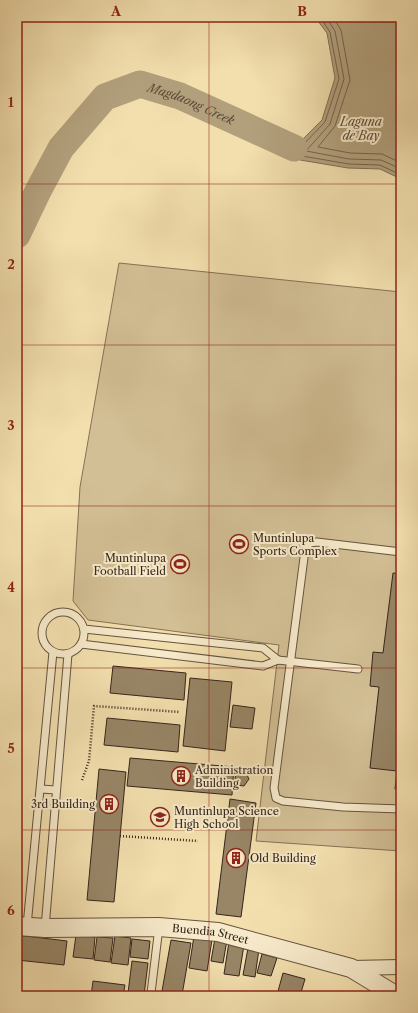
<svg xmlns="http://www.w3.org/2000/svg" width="418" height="1013" font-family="'Libre Caslon Text',serif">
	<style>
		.green { fill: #d3bf95; stroke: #847258 }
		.water { fill: #b2a07c; stroke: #806f55 }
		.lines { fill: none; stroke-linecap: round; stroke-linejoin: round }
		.shore { stroke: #74624c; stroke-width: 1 }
		.river { stroke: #b2a07c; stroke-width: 27 }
		.building { fill: #988667; stroke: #35251b }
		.service-casing { stroke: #645440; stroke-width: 9 }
		.minor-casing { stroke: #645440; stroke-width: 16 }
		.tertiary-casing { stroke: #645440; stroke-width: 20 }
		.path { stroke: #35251b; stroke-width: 2.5; stroke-dasharray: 1 2; stroke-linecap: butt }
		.service { stroke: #f7eaca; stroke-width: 7 }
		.minor { stroke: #f7eaca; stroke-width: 14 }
		.tertiary { stroke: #f7eaca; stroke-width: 18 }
		.grid { fill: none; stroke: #8f2418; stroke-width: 1; stroke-opacity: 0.55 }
		.labels { text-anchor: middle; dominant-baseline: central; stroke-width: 4; stroke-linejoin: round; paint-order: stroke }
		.poi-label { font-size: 11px; fill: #35251b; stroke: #f7eaca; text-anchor: start }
		.street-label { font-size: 11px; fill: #35251b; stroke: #f7eaca }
		.water-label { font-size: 12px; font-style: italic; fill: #5a4a38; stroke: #f7eaca }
		.neatline { fill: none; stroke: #8f2418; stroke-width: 1.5 }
		.grid-label { font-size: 13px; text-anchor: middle; font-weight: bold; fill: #8f2418 }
	</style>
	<rect width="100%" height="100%" fill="#f3dfae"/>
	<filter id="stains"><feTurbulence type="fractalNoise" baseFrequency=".005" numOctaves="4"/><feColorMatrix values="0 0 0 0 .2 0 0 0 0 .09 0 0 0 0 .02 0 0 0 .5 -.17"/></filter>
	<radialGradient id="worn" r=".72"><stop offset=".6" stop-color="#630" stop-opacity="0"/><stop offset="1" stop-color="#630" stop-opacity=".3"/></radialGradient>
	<path class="green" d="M119,263L401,292V851L256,841L279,645L88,620L73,601L80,487Z"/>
	<path class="water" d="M315,17H401V179L380,169L348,168L300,160L294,154V148L322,120L335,78L327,33Z"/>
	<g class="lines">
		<g class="shore">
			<path d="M320,17L330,32L339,79L325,122L299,149L298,153L302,156L349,164L380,165L401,175"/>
			<path d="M326,17L335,31L344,79L330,124L306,151L349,159L381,160L401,169"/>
			<path d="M333,17L341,30L350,80L335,126L318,147L350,153L382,154L401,163"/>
		</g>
		<path class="river" id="s1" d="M17,235L38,191L61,148L105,97L140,84L180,96L294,148"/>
	</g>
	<g class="building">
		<path d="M393,573L401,574V790L395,789L397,771L370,768L379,687L370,686L373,652L383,653Z"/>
		<path d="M113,666L186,673L184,700L110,693Z"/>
		<path d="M190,678L232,682L225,751L183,746Z"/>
		<path d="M233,705L255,708L252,729L230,727Z"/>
		<path d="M107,718L180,725L178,752L104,745Z"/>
		<path d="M130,758L234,767L232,795L127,786Z"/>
		<path d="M99,769L126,772L114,902L87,900Z"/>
		<path d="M239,772L246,773L249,779L244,786L236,785L235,777Z"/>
		<path d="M230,799L256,803L241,917L216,914Z"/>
		<path d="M17,935L67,941L64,965L17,960Z"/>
		<path d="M76,935L95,937L93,959L73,957Z"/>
		<path d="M115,936L131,938L128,965L111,963Z"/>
		<path d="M194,936L212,940L207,971L189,968Z"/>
		<path d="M97,937L113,938L110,962L94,960Z"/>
		<path d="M215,938L227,940L223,963L211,961Z"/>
		<path d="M132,939L150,941L148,959L130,957Z"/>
		<path d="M171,940L191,943L182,995L162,991Z"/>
		<path d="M229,942L244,945L239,976L224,974Z"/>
		<path d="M248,948L259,949L255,977L243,975Z"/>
		<path d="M262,954L277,958L271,976L257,973Z"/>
		<path d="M132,961L148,963L144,995L128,993Z"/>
		<path d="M283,973L305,979L300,996L277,995Z"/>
		<path d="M93,981L125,985L123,996H91Z"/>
	</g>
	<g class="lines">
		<g class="service-casing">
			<g id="service">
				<path d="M401,552L317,542L310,543L305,550L274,788L276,798L283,801L343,807L401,809"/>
				<circle cx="63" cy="633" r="21"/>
				<path d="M84,629L263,648L278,660"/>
				<path d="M81,644L263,666L278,660L358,669"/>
				<path d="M41,789L56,790"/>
				<path d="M27,926L53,652"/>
				<path d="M45,928L68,654"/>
				<path d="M151,993L159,927"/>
			</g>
		</g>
		<g class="minor-casing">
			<path id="minor" d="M351,968L401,967"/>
		</g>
		<g class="tertiary-casing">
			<g id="tertiary">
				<path id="s2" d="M17,926L45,928L159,927L218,932L351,968L397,996"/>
			</g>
		</g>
		<g class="path">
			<path d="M82,780L89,761L94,706L180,712"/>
			<path d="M120,836L198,841"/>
		</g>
		<use href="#service" class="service"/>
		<use href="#minor" class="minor"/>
		<use href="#tertiary" class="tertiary"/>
	</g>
	<path class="grid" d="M209,17V996M17,184H401M17,345H401M17,506H401M17,668H401M17,830H401"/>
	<defs>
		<g id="stadium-ring" transform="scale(1)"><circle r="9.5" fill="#f7eaca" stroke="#8f2418" stroke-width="1.5"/><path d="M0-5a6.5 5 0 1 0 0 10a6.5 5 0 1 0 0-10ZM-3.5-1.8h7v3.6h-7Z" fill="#8f2418"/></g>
		<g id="building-ring" transform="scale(1)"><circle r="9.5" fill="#f7eaca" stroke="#8f2418" stroke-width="1.5"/><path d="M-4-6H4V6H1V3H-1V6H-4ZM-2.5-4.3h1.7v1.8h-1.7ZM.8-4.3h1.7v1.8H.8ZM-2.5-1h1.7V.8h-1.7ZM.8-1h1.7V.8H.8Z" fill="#8f2418"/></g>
		<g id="school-ring" transform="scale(1)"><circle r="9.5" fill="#f7eaca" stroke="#8f2418" stroke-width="1.5"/><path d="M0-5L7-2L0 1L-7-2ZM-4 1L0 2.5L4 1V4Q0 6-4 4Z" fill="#8f2418"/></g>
	</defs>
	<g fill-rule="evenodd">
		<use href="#stadium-ring" x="239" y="544"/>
		<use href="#stadium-ring" x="180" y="564"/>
		<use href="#building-ring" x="181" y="776"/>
		<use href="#building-ring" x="109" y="804"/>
		<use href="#school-ring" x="160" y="817"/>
		<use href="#building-ring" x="236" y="858"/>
	</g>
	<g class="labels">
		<g class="poi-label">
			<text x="253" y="538">Muntinlupa<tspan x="253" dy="13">Sports Complex</tspan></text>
			<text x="166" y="558" text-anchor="end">Muntinlupa<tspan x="166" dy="13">Football Field</tspan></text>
			<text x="195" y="770">Administration<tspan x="195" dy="13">Building</tspan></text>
			<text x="95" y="804" text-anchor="end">3rd Building</text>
			<text x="174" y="811">Muntinlupa Science<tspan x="174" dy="13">High School</tspan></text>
			<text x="250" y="858">Old Building</text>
		</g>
		<g class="street-label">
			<text stroke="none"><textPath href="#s2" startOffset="194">Buendia Street</textPath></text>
		</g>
		<g class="water-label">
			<text stroke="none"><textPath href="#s1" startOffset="257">Magdaong Creek</textPath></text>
			<text x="361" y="121">Laguna<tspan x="361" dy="14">de Bay</tspan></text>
		</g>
	</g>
	<rect width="418" height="1013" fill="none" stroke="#f3dfae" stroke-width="44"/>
	<rect x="22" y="22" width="374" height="969" class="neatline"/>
	<g class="grid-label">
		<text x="116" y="16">A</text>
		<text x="302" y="16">B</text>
		<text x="11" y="107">1</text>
		<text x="11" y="269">2</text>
		<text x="11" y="430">3</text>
		<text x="11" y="592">4</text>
		<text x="11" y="753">5</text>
		<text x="11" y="915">6</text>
	</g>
	<rect width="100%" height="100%" filter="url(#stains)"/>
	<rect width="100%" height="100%" fill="url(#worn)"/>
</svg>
